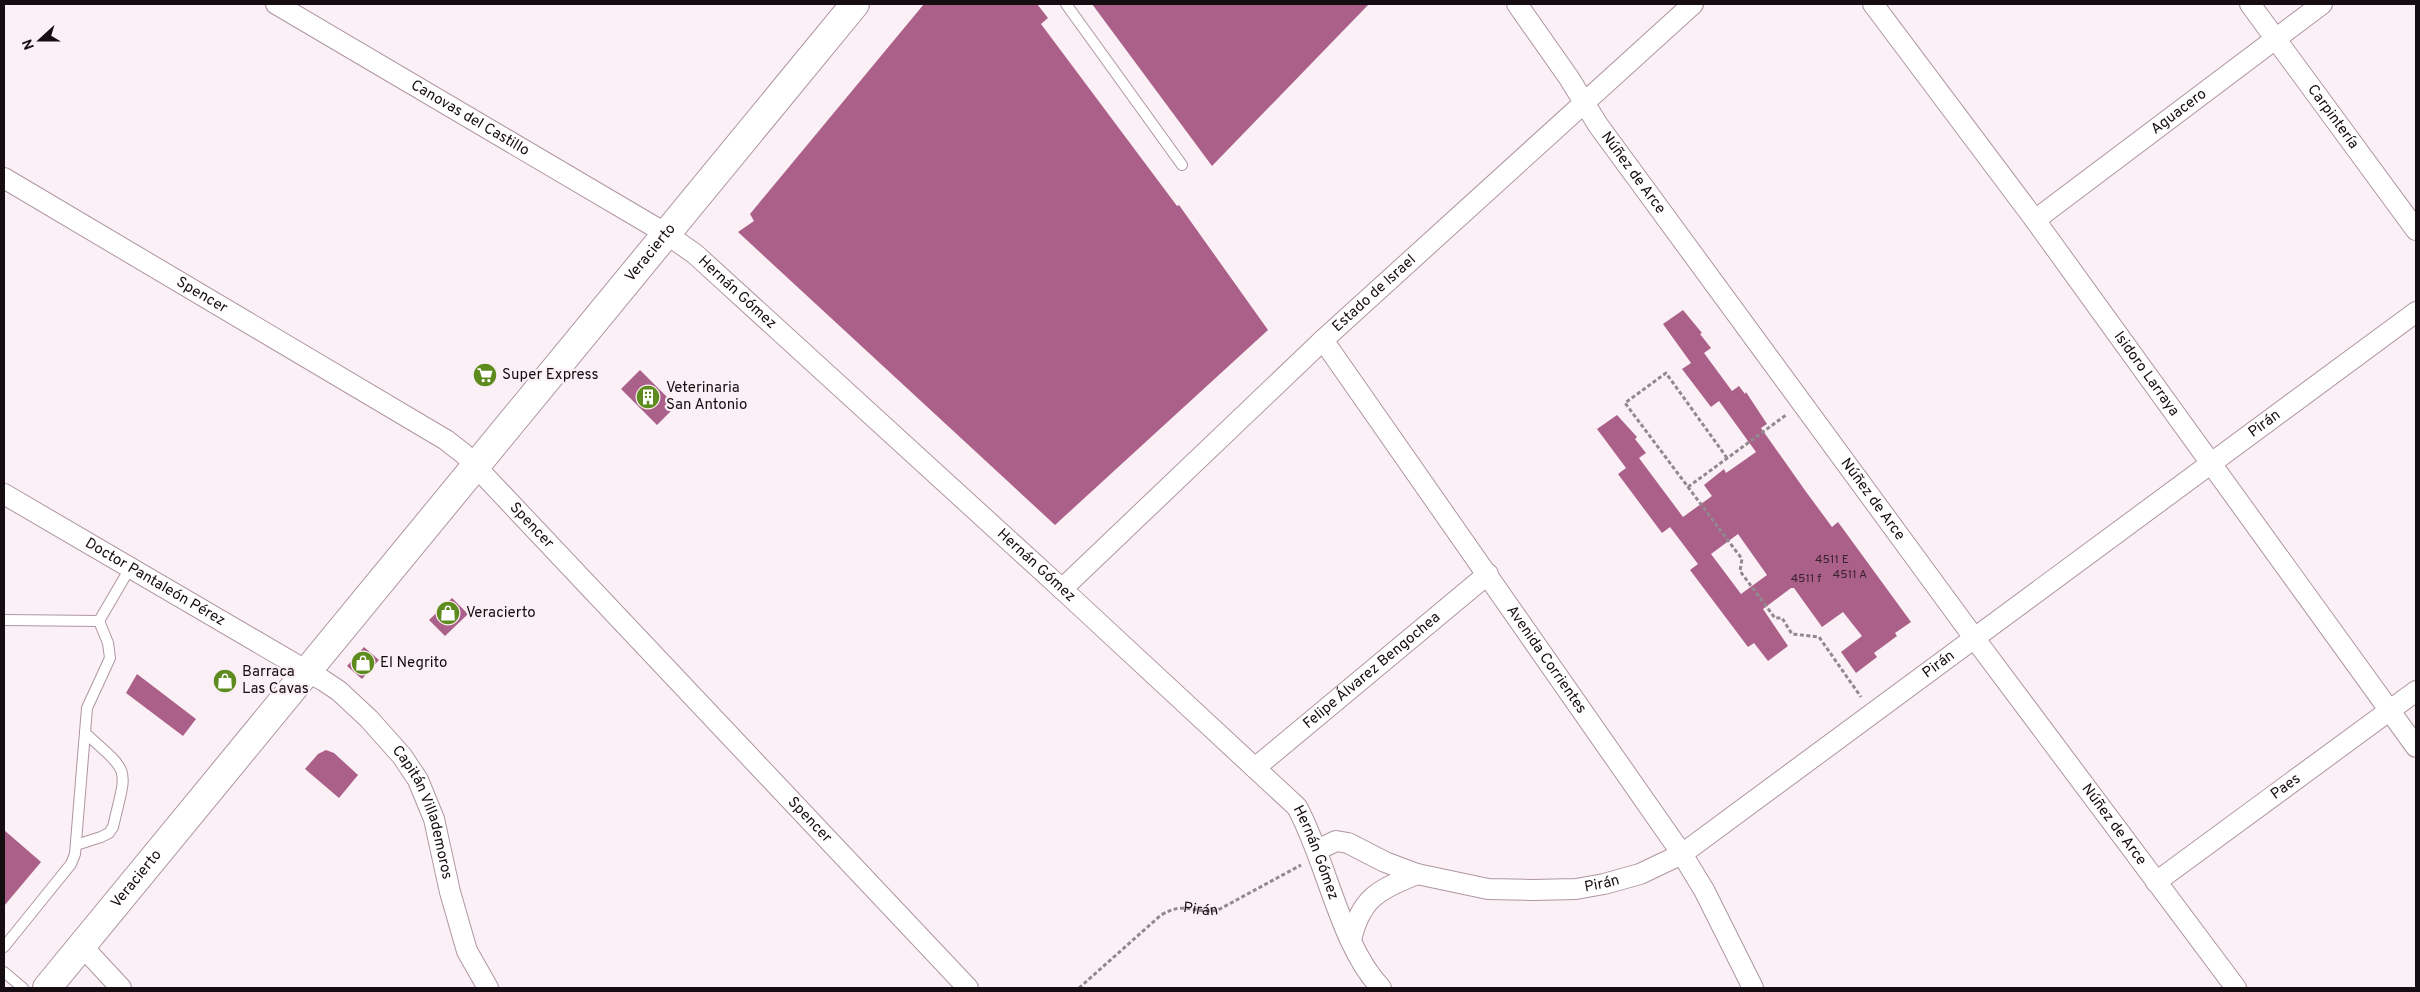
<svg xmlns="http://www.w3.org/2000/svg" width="2420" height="992" font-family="Overpass,sans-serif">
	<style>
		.building { fill: #aa6088; fill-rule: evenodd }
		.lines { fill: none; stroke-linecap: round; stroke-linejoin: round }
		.lane-casing { stroke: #af95a2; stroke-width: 12 }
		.street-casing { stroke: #af95a2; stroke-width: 22 }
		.secondary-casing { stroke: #af95a2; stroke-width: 30 }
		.path { stroke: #92888d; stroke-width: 3; stroke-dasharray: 4 2.5; stroke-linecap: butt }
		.lane { stroke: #fff; stroke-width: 10 }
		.street { stroke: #fff; stroke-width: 20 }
		.secondary { stroke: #fff; stroke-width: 28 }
		.labels { text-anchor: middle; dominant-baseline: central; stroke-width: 4.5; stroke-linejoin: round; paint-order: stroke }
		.number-label { font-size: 12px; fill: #3b2230 }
		.street-label { font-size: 15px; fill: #160d12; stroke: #fbf0f5 }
		.poi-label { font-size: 15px; fill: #160d12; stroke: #fbf0f5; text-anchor: start }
	</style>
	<rect width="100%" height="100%" fill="#fbf0f5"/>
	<g class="building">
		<path d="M924,4H1037L1048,18L1041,24L1177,206L1179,205L1268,330L1055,525L738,232L754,221L750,214Z"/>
		<path d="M1092,4H1369L1212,166Z"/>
		<path d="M1683,310L1702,333L1700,334L1711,348L1704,353L1732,391L1739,386L1745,394L1746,392L1767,424L1761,428L1804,489L1832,527L1838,522L1911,622L1895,633L1897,636L1874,653L1877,657L1856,673L1841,652L1862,636L1843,612L1822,627L1794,588H1791L1763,609L1788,646L1768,661L1754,643L1748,647L1690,570L1698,564L1670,527L1662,533L1618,474L1626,468L1597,429L1617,415L1637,437L1635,439L1646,453L1639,458L1683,517L1712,496L1704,485L1724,469L1726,473L1756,452L1719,401L1711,407L1682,369L1691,363L1663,324ZM1738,534L1767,575L1741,594L1711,554Z"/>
		<path d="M640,370L676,406L657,425L621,389Z"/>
		<path d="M452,598L468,614L445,636L429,620Z"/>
		<path d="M364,647L379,660L362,679L347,666Z"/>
		<path d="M137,674L196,719L183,736L126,693Z"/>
		<path d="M326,750L334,753L358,775L339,798L305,769L318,754Z"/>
		<path d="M4,830L41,862L4,906Z"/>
	</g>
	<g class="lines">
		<g class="lane-casing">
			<g id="lane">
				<path d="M1066,4L1182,165"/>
				<path d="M4,620L99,621"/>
				<path d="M99,621L130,568"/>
				<path d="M76,845L101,837L109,833L113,827C127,766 132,775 85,733"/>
				<path d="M4,947L71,864L75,854L87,708L110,658L108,643L99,621"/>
				<path d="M4,972L23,988"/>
			</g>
		</g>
		<g class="street-casing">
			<g id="street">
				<path id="s2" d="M276,4L665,233L695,254L1062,589L1297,807C1327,862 1340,945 1381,988"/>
				<path id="s3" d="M1517,4L1569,78L1598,125L1975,639L2236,988"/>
				<path id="s4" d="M1873,4L2035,220L2416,747"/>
				<path id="s5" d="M2250,4L2416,230"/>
				<path id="s6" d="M4,178L446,440L464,454L968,988"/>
				<path id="s7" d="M2035,220L2322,4"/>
				<path id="s8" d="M1323,340L1682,854L1704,890L1753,988"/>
				<path id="s9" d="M4,494L324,681L339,691L369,719L402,756L418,780L434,819L450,892L467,951L488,988"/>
				<path id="s10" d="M1062,589L1323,340L1693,4"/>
				<path id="s11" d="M1255,768L1488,574"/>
				<path id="s12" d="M1317,850L1336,841L1348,843L1385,862L1417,874L1488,889L1532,890L1576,889L1604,884L1640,874L1682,854L2416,312"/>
				<path id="s13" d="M2156,882L2416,691"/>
				<path d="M1351,940C1361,897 1379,890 1417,874"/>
				<path d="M82,946L121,988"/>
			</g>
		</g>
		<g class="secondary-casing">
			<g id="secondary">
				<path id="s14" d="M47,988L855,4"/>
			</g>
		</g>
		<g class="path">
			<path d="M1727,458L1666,373L1625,403L1742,559L1740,571L1775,618H1782L1792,634L1819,637L1861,697"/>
			<path d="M1688,487L1786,415"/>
			<path id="s1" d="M1079,988L1161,915C1187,900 1194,915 1218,910L1301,865"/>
		</g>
		<use href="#lane" class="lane"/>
		<use href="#street" class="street"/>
		<use href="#secondary" class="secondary"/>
	</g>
	<defs>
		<g id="supermarket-disc" transform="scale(1.25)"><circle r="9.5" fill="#5e8b1d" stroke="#fbf0f5"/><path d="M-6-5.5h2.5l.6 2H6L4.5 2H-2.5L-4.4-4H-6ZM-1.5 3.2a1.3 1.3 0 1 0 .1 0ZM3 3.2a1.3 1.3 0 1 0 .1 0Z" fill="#fff"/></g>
		<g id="building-disc" transform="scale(1.25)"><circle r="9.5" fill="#5e8b1d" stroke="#fbf0f5"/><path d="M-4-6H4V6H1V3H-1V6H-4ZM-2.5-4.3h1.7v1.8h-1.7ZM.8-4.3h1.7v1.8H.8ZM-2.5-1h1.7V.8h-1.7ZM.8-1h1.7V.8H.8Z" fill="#fff"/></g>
		<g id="shop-disc" transform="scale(1.25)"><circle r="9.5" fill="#5e8b1d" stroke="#fbf0f5"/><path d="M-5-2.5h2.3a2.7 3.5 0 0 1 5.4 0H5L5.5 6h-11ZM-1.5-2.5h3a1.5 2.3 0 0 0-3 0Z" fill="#fff"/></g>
	</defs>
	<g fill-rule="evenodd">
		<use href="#supermarket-disc" x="485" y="375"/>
		<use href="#building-disc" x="648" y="397"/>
		<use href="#shop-disc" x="448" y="613"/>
		<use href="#shop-disc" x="363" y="663"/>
		<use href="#shop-disc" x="225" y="681"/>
	</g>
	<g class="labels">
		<g class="number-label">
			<text x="1832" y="560">4511 E</text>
			<text x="1850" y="575">4511 A</text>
			<text x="1806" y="579">4511 f</text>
		</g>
		<g class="street-label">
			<text stroke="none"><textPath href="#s7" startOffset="180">Aguacero</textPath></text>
			<text stroke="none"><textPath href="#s5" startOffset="140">Carpintería</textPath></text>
			<text stroke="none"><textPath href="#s2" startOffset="225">Canovas del Castillo</textPath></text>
			<text stroke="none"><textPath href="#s3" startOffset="205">Núñez de Arce</textPath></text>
			<text stroke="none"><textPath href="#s14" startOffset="951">Veracierto</textPath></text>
			<text stroke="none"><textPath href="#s2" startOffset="545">Hernán Gómez</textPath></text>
			<text stroke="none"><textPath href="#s10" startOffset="430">Estado de Israel</textPath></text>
			<text stroke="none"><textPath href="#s6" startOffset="230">Spencer</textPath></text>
			<text stroke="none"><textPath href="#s4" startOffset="460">Isidoro Larraya</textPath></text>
			<text stroke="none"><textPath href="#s12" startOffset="1106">Pirán</textPath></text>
			<text stroke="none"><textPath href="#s3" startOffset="610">Núñez de Arce</textPath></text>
			<text stroke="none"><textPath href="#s6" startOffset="635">Spencer</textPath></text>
			<text stroke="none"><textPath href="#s2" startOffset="950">Hernán Gómez</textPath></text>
			<text stroke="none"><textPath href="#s9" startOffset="175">Doctor Pantaleón Pérez</textPath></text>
			<text stroke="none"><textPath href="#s8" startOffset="390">Avenida Corrientes</textPath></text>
			<text stroke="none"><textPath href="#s12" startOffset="701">Pirán</textPath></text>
			<text stroke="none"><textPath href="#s11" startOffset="152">Felipe Álvarez Bengochea</textPath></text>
			<text stroke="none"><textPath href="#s13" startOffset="161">Paes</textPath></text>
			<text stroke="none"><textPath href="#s9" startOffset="540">Capitán Villademoros</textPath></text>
			<text stroke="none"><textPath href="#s6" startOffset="1040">Spencer</textPath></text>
			<text stroke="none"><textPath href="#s3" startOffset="1015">Núñez de Arce</textPath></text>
			<text stroke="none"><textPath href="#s2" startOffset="1355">Hernán Gómez</textPath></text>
			<text stroke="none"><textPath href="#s14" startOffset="141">Veracierto</textPath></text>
			<text stroke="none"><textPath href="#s12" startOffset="296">Pirán</textPath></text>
			<text stroke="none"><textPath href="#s1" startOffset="151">Pirán</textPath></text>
		</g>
		<g class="poi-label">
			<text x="502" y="375">Super Express</text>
			<text x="666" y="388">Veterinaria<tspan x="666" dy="17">San Antonio</tspan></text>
			<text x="466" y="613">Veracierto</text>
			<text x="380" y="663">El Negrito</text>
			<text x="242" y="672">Barraca<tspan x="242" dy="17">Las Cavas</tspan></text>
		</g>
	</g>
	<rect width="2420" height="992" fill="none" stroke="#160d12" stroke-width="10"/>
	<g transform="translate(40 40) rotate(249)" stroke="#fbf0f5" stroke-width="4" paint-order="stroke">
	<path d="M0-4L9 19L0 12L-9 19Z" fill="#160d12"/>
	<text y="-8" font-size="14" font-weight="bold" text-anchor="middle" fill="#160d12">N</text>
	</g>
</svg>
